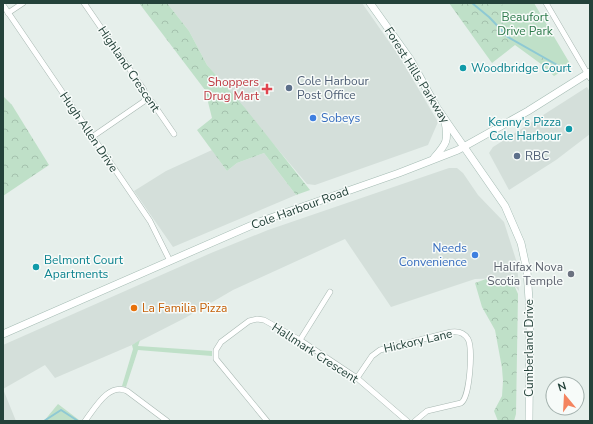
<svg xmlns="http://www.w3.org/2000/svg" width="593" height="424" font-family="'Nunito Sans',sans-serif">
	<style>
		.built { fill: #d4dfda }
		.forest { fill: url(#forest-crowns) }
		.park { fill: #bfe0c8 }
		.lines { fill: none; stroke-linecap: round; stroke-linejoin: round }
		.stream { stroke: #8ec9d4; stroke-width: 2 }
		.street-casing { stroke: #a8b8b2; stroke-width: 6 }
		.secondary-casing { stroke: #a4bbb3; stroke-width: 8 }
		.street { stroke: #fff; stroke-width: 5 }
		.secondary { stroke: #fff; stroke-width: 7 }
		.culture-dot { fill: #0f9aa8; stroke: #f7fbf9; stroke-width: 1.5 }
		.service-dot { fill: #5c6f8a; stroke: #f7fbf9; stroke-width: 1.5 }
		.health-dot { fill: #e0444e; stroke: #f7fbf9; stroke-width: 1.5 }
		.shop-dot { fill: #3f7fe0; stroke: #f7fbf9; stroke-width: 1.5 }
		.worship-dot { fill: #6b7280; stroke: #f7fbf9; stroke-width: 1.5 }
		.food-dot { fill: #e8710a; stroke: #f7fbf9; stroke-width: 1.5 }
		.labels { text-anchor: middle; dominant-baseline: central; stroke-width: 3; stroke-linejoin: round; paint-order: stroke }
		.park-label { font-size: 12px; fill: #2d7a4b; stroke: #f7fbf9 }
		.culture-label { font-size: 12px; fill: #0d838f; stroke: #f7fbf9; text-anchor: start }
		.street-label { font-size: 12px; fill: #24423a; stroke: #f7fbf9 }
		.service-label { font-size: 12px; fill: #4e5e75; stroke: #f7fbf9; text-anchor: start }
		.health-label { font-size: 12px; fill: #be3a42; stroke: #f7fbf9; text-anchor: end }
		.shop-label { font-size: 12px; fill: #366cbe; stroke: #f7fbf9; text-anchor: start }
		.worship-label { font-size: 12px; fill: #5b616d; stroke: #f7fbf9; text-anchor: end }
		.food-label { font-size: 12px; fill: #c56008; stroke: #f7fbf9; text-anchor: start }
	</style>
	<defs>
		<pattern id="forest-crowns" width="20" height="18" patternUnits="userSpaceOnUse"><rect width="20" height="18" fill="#bfe0c8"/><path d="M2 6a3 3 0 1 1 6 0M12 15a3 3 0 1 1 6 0" fill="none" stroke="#a4c1ad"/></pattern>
	</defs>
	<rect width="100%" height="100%" fill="#e6efeb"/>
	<g class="built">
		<path d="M167,3H362L399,56L438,122L428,145L315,185L307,184L207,65L189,31Z"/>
		<path d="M587,87L590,92V134L556,160L509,190L489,153L493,147Z"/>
		<path d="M212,150L227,171L237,163L264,153L296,195L173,247L134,191L166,171Z"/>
		<path d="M449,168H457L463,173L478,195L504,222L517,263L519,291L508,278L475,279L391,307L345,239L233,290L185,318L132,345L55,378L45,365L3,389L16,421H3V345L211,253L268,230Z"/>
	</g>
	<g class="forest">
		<path d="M139,3H167L189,31L207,65L245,108L310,190L296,195L264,153L237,163L227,171L197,130L212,118L205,90Z"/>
		<path d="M449,3H507L555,60L562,71L554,76L541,64L515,45L492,63Z"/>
		<path d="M3,96L12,105L49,165L3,196Z"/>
		<path d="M486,279L515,287L518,294L516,414L514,421H498L494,411L502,396L503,381L502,368L495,330L482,307L475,283Z"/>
	</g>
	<g class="park">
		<path d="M502,3H534L569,62V68L566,70L556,68L536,52L508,37Z"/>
		<path d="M140,340L138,346L212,351V356L138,350L126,387L122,386L133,349L132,345Z"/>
		<path d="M58,404L79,420L78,421H44Z"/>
	</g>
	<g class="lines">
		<g class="stream">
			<path d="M472,3L489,17L508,37L566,70"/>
			<path d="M44,421L61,410L78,421"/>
		</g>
		<g class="street-casing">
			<g id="street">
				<path d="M84,3L144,90L146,98L152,102L174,134"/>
				<path d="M546,3L590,78"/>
				<path d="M3,5L150,221L170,261"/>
				<path d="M8,13L23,3"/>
				<path d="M92,137L143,102L146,98"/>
				<path d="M300,340L330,292"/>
				<path d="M357,378L372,356L380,350L451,332C458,331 464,332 468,339C473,348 470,397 461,403L427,411L415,421"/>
				<path d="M85,421C95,408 109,382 127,391L167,421"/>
				<path d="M267,421L216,359V350L221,342L249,321L257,319L264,320L300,340L357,378L407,421"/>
			</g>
		</g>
		<g class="secondary-casing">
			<g id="secondary">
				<path d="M370,3L410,59L437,108L505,206L521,243L527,271L530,314L529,421"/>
				<path d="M434,158C446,144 449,141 445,122"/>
				<path d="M3,334L259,222L399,173L458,150L528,111L590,72"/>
			</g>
		</g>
		<use href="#street" class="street"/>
		<use href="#secondary" class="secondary"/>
	</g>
	<g class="culture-dot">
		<circle cx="463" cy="68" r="4"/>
		<circle cx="569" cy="129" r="4"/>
		<circle cx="36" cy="267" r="4"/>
	</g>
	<g class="service-dot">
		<circle cx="289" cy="88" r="4"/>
		<circle cx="517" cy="156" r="4"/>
	</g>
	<path class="health-dot" d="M265 83h4v4h4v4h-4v4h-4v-4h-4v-4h4z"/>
	<g class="shop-dot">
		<circle cx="313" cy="118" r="4"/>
		<circle cx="475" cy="255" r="4"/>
	</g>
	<circle class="worship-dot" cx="571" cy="274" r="4"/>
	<circle class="food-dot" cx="134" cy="308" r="4"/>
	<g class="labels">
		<g class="park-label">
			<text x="525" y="17">Beaufort<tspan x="525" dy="14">Drive Park</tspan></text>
		</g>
		<g class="culture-label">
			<text x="471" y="68">Woodbridge Court</text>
			<text x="561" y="122" text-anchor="end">Kenny's Pizza<tspan x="561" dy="14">Cole Harbour</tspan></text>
			<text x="44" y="260">Belmont Court<tspan x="44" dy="14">Apartments</tspan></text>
		</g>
		<g class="street-label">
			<text transform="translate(129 69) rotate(56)">Highland Crescent</text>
			<text transform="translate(417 75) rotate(58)">Forest Hills Parkway</text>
			<text transform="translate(89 132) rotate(56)">Hugh Allen Drive</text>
			<text transform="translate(300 208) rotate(-20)">Cole Harbour Road</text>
			<text transform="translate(418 341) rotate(-13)">Hickory Lane</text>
			<text transform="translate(529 348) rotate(-90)">Cumberland Drive</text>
			<text transform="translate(315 353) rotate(33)">Hallmark Crescent</text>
		</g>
		<g class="service-label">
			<text x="297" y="81">Cole Harbour<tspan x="297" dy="14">Post Office</tspan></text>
			<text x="525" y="156">RBC</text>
		</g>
		<g class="health-label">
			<text x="259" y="82">Shoppers<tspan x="259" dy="14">Drug Mart</tspan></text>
		</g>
		<g class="shop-label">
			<text x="321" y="118">Sobeys</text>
			<text x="467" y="248" text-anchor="end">Needs<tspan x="467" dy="14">Convenience</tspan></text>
		</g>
		<g class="worship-label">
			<text x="563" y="267">Halifax Nova<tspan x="563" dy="14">Scotia Temple</tspan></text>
		</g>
		<g class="food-label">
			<text x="142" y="308">La Familia Pizza</text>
		</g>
	</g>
	<rect width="593" height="424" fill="none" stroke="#24423a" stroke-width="8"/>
	<g transform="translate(565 396) rotate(342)"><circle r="19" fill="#f7fbf9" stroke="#a3b1ad"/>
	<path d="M0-3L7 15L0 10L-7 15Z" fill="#f4845f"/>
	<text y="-6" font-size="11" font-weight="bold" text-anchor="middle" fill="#24423a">N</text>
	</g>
</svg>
